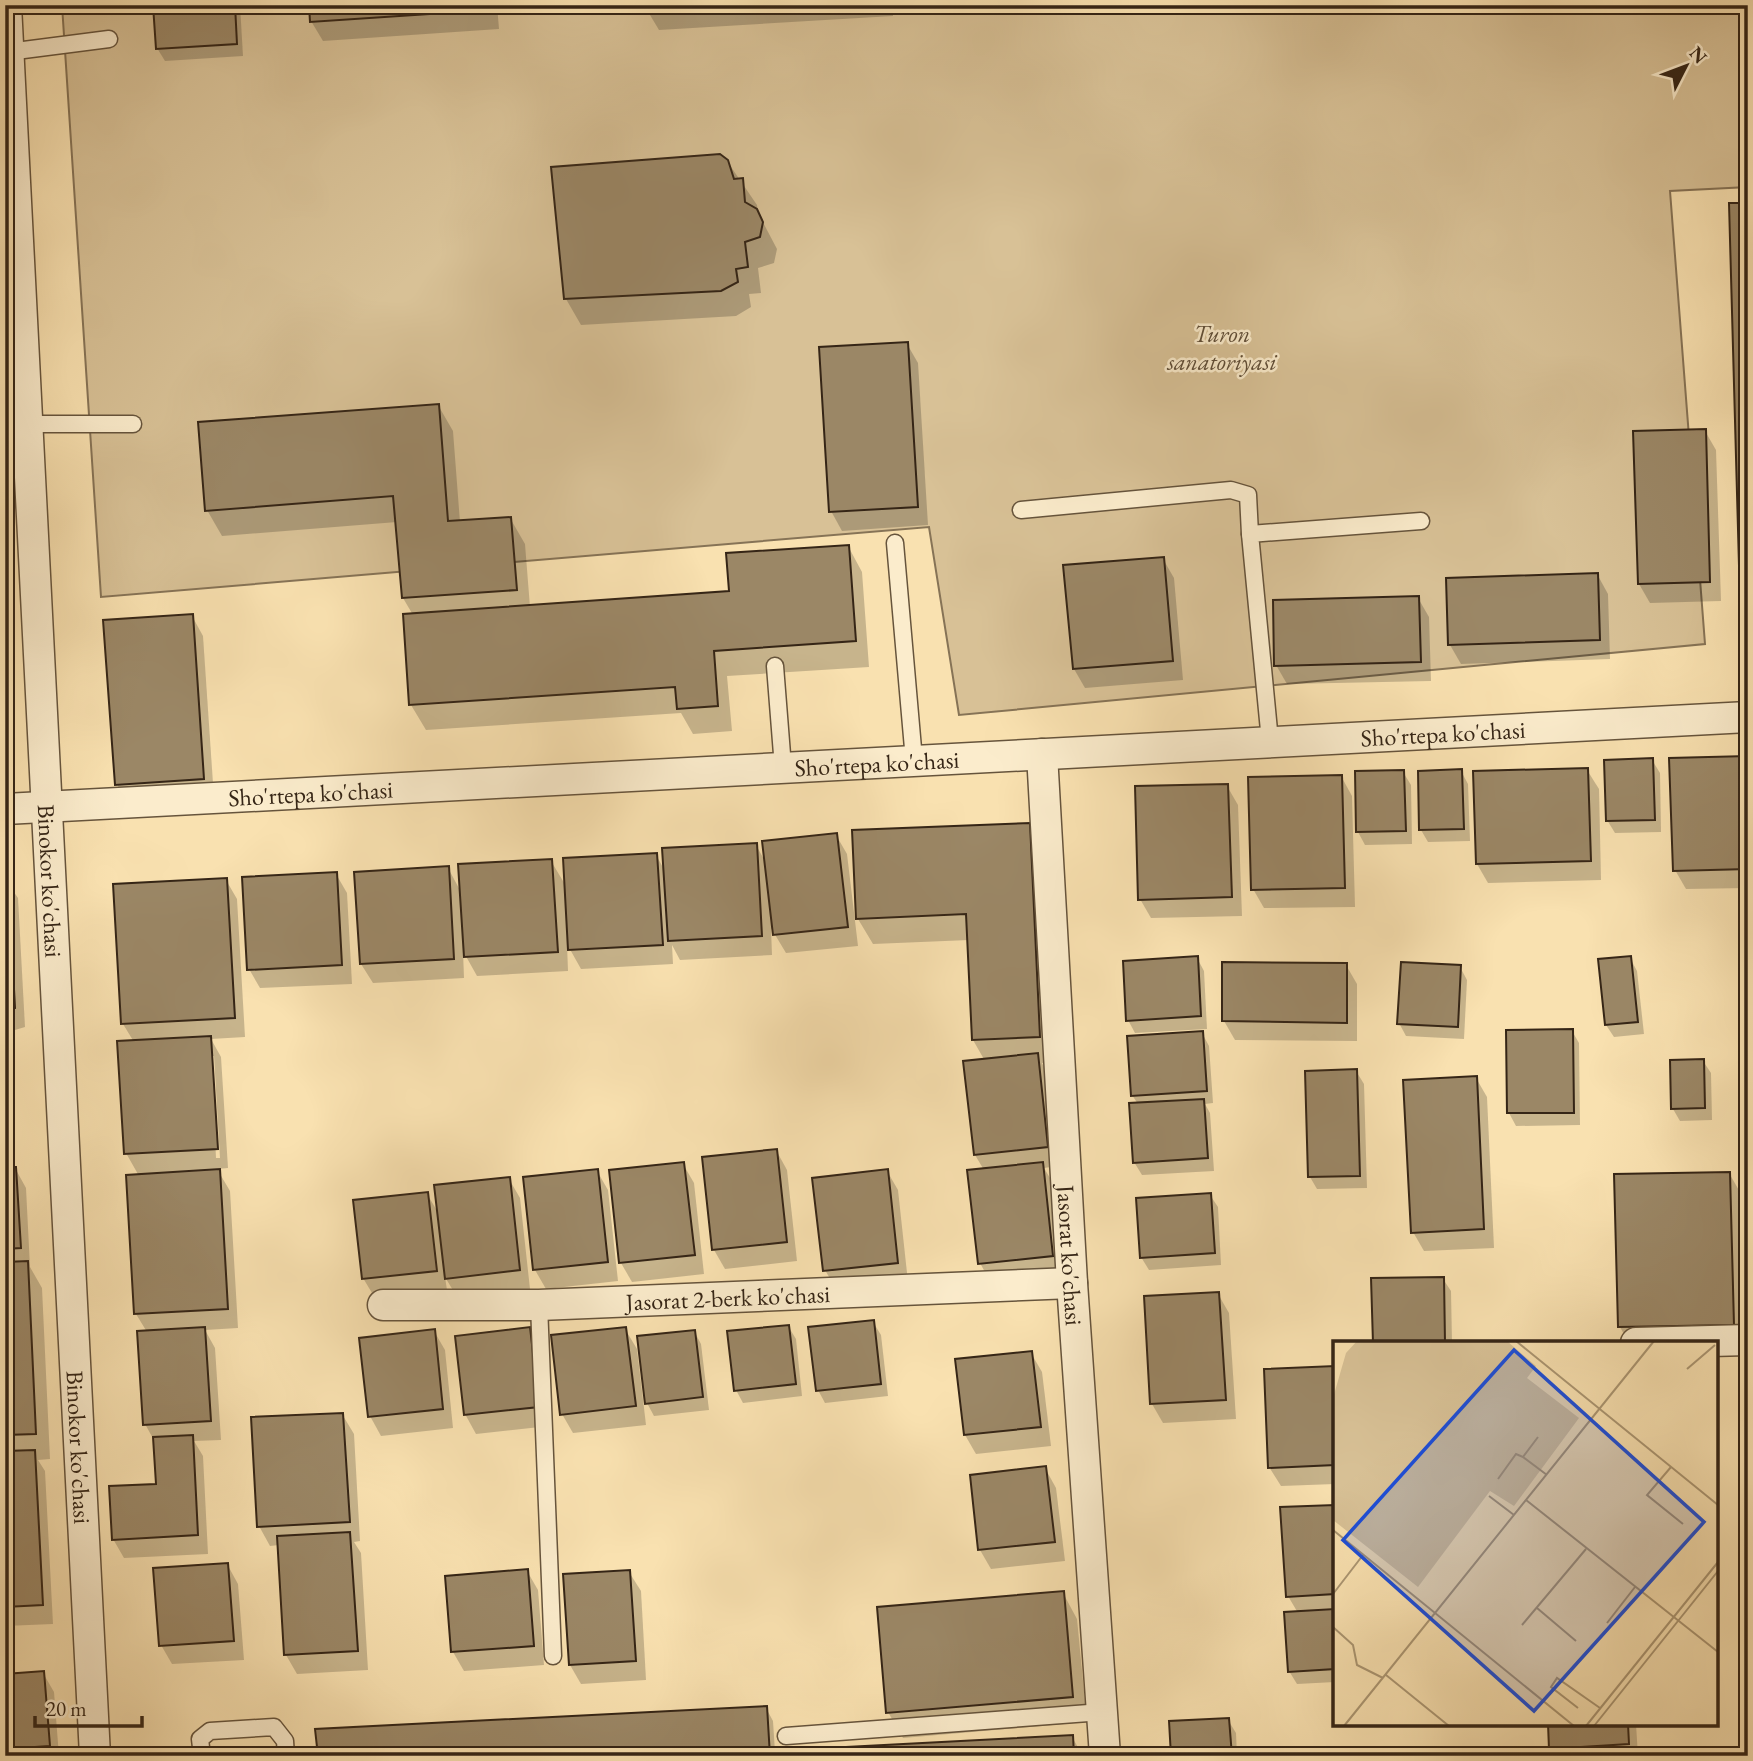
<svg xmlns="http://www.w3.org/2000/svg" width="1753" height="1761" font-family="'EB Garamond',serif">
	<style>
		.green { fill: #d8c196; stroke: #867356; stroke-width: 2 }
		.shadow { fill: #0003; fill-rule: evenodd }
		.building { fill: #9b8766; stroke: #352516; stroke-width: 2 }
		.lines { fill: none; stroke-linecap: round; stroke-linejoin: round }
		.service-casing { stroke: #66543c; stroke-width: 19 }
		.minor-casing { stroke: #66543c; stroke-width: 33 }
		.service { stroke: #fbeccc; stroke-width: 16 }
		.minor { stroke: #fbeccc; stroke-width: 30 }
		.labels { text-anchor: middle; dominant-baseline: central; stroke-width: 5; stroke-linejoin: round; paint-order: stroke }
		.park-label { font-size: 24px; font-style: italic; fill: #5e4c36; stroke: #fbeccc }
		.street-label { font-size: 24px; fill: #352516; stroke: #fbeccc }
		.inset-road { fill: none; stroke: #ab9672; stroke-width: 2 }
		.view { fill: #1d4ed8; fill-opacity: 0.15; stroke: #1d4ed8; stroke-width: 3.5 }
		.inset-edge { fill: none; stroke: #352516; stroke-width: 3.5 }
	</style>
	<rect width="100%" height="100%" fill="#f9e1b0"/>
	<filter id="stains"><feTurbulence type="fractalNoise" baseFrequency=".00286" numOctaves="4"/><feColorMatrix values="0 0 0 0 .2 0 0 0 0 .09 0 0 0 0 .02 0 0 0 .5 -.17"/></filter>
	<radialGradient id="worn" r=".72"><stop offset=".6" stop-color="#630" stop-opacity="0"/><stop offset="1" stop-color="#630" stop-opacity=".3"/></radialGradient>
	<path class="green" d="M62,5H1748V187L1670,191L1705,644L959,715L929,527L101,597Z"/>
	<g class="shadow">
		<path d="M155,5H240L243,56L165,61L157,48Z"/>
		<path d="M310,5H497L499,29L323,41L311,21Z"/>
		<path d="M644,5H892L893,16L659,30Z"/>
		<path d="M727,161L757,205L758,213L777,249L774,263L758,268L761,293L749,294L751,307L736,316L581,325L566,299L553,168Z"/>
		<path d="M907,344L918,363L928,525L842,531L831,511Z"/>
		<path d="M438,405L453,431L460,522L510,518L525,544L530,607L731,593L848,546L862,572L869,667L727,676L732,731L693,734L681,713L426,730L411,705L405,615H413L403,598L397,522L222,536L207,510Z"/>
		<path d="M1705,431L1716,450L1721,601L1650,603L1639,584Z"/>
		<path d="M1163,559L1174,578L1183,680L1085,688L1074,669L1065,567Z"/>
		<path d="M1597,574L1608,594L1610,659L1461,664L1450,645Z"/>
		<path d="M1418,598L1429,617L1431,681L1287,684L1276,665Z"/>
		<path d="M192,616L203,636L214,798L128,804L117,784Z"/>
		<path d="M1748,757V888L1686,889L1675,870Z"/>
		<path d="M1652,760L1660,773L1661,832L1615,833L1607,820Z"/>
		<path d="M1587,770L1599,789L1601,880L1488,883L1477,864Z"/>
		<path d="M1461,771L1468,784L1470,841L1428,842L1421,830Z"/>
		<path d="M1403,772L1411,785L1412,844L1365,845L1358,832L1356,773Z"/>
		<path d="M1341,776L1352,796L1355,907L1264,908L1253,889Z"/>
		<path d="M1227,786L1238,805L1242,916L1151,918L1140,899Z"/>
		<path d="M1029,824L1044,850L1054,1062L1042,1063L1048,1075L1058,1166L1044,1168L1053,1183L1063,1275L991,1283L980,1263L984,1170L975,1155L985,1061L973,1040L969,940L873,944L858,919Z"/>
		<path d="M836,835L847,854L858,946L786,953L771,928L772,955L680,960L672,945L673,964L581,969L567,944L568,971L477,976L463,951L464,978L373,983L361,964L448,868L461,892L551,861L566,886L656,855L665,871L756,845L766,863Z"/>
		<path d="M336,874L347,893L352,984L260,988L249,969Z"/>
		<path d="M5,879L18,898L25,1027L5,1033Z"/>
		<path d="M226,880L237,899L245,1037L211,1039L221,1057L228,1168L217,1169L230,1191L238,1328L205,1330L215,1348L221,1440L194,1441L203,1456L208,1554L124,1558L113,1539L157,1486L155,1442L145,1424L147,1332L136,1314L139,1176L126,1153L134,1042L123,1024L115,886ZM211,1056H214L220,1158H216Z"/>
		<path d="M1197,958L1204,971L1207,1029L1135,1033L1128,1020Z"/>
		<path d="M1630,958L1637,971L1644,1034L1614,1037L1606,1025Z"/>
		<path d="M1346,965L1357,984V1041L1235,1040L1224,1021Z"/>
		<path d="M1460,967L1467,980L1464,1039L1406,1036L1399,1023Z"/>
		<path d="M1572,1031L1579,1043L1580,1125L1516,1126L1509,1113Z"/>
		<path d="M1202,1033L1209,1046L1213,1103L1205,1104L1210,1113L1214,1171L1142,1175L1134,1162L1138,1104L1132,1095Z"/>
		<path d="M1703,1061L1711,1073L1712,1120L1680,1121L1673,1109Z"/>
		<path d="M1356,1071L1364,1084L1367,1188L1317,1189L1310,1177Z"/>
		<path d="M1476,1078L1487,1097L1494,1248L1424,1251L1413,1232Z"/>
		<path d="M776,1150L787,1170L797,1261L725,1269L714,1250Z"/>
		<path d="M683,1164L694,1183L704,1274L632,1282L621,1263Z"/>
		<path d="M15,1168L26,1188L30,1267L42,1288L50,1459L38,1460L45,1471L53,1624L5,1626V1169Z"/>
		<path d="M597,1171L608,1190L618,1281L546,1289L535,1270L525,1179Z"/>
		<path d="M887,1171L898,1190L908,1282L836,1289L825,1270Z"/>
		<path d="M1729,1173L1744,1199L1748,1350L1629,1343L1620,1327L1616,1176Z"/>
		<path d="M509,1179L520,1198L530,1289L457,1297L445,1277L447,1290L375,1298L363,1278L427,1194L439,1214Z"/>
		<path d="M1210,1195L1218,1207L1221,1265L1149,1270L1141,1257Z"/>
		<path d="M1443,1279L1451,1291L1452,1343H1374Z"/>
		<path d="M1218,1294L1229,1313L1236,1419L1163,1423L1152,1404Z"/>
		<path d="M873,1322L881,1335L888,1396L825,1403L818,1390Z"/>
		<path d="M788,1326L796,1339L802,1396L743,1403L736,1390Z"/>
		<path d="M529,1329L541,1348L549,1426L476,1434L465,1414Z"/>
		<path d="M625,1329L637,1349L646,1425L573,1433L562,1414Z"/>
		<path d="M434,1331L445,1350L453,1428L381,1436L370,1416Z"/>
		<path d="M694,1331L701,1344L709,1410L654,1416L647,1403Z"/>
		<path d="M1031,1353L1042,1372L1051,1446L976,1454L965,1435Z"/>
		<path d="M1335,1368V1484L1281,1486L1269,1467Z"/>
		<path d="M342,1414L354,1434L360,1541L354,1542L361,1553L368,1670L297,1674L286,1655L279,1545L270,1546L259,1526Z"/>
		<path d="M1045,1468L1056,1488L1065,1561L991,1569L980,1550Z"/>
		<path d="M1335,1506V1682L1297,1684L1289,1671L1298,1613L1288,1596Z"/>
		<path d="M227,1564L238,1584L244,1660L172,1664L161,1645Z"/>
		<path d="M527,1571L538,1590L544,1665L464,1671L453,1652Z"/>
		<path d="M629,1572L641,1591L646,1680L581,1684L570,1665Z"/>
		<path d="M1063,1593L1077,1619L1087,1722L903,1738L888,1712Z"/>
		<path d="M43,1673L54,1692L59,1756H5V1676Z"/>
		<path d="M766,1708L773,1721L775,1752L1072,1737L1083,1756H319Z"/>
		<path d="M1228,1720L1236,1733L1237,1756H1173Z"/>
		<path d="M1549,1724H1636L1638,1756H1555L1551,1748Z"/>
	</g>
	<g class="building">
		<path d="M153,5H235L237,44L156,49Z"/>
		<path d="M309,5H488L489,10L310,22Z"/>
		<path d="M720,154L728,160L734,179L743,178L745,202L757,209L763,222L760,237L745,242L748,267L736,269L738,282L721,291L564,299L551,167Z"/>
		<path d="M1729,203H1748V638H1741Z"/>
		<path d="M908,342L918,507L829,512L819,347Z"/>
		<path d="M439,404L448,521L511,517L517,590L402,598L393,496L205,511L198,422Z"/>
		<path d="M1706,429L1710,582L1638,584L1633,431Z"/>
		<path d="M849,545L856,641L714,651L718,706L677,709L675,687L409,705L403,614L729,591L726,553Z"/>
		<path d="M1164,557L1173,661L1073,669L1063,565Z"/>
		<path d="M1598,573L1600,640L1448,645L1446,578Z"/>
		<path d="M1419,596L1421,662L1274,666L1273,600Z"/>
		<path d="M193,614L204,779L115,785L103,620Z"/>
		<path d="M1748,756V869L1673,871L1669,758Z"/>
		<path d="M1653,758L1655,820L1606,821L1604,760Z"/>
		<path d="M1588,768L1591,861L1476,864L1473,771Z"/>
		<path d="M1462,769L1464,829L1419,830L1418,771Z"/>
		<path d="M1404,770L1406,831L1356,832L1355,771Z"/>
		<path d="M1342,775L1345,888L1251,890L1248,777Z"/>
		<path d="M1228,784L1232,897L1138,900L1135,786Z"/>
		<path d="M1030,823L1040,1037L972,1040L966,914L856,919L852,830Z"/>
		<path d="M837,833L848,927L773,935L762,841Z"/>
		<path d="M757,843L762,936L668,941L662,848Z"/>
		<path d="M657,853L663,945L568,950L563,858Z"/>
		<path d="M552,859L558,952L464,957L458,864Z"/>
		<path d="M449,866L454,959L360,964L354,872Z"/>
		<path d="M337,872L342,965L247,970L242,877Z"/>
		<path d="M5,877H8L15,1008L5,1011Z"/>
		<path d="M227,878L235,1018L121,1024L113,884Z"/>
		<path d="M1198,956L1201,1016L1126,1021L1123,961Z"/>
		<path d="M1631,956L1638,1022L1605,1025L1598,959Z"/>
		<path d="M1222,962L1347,963V1023L1222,1021Z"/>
		<path d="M1401,962L1461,965L1458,1027L1397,1024Z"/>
		<path d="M1573,1029L1574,1113H1507L1506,1030Z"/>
		<path d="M1203,1031L1207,1091L1131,1096L1127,1036Z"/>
		<path d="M211,1036L218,1149L124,1154L117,1041Z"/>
		<path d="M1038,1053L1048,1147L974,1155L963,1061Z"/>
		<path d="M1704,1059L1705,1108L1671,1109L1670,1060Z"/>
		<path d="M1357,1069L1360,1176L1308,1177L1305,1071Z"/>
		<path d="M1477,1076L1484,1229L1411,1233L1403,1080Z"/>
		<path d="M1204,1099L1208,1158L1133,1163L1129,1103Z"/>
		<path d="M777,1149L787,1242L712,1250L702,1157Z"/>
		<path d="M684,1162L695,1255L619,1263L609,1170Z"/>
		<path d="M1043,1162L1053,1256L978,1264L967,1170Z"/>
		<path d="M5,1167H16L21,1248L5,1249Z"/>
		<path d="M220,1169L228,1309L134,1314L126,1175Z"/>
		<path d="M598,1169L608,1262L533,1270L523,1177Z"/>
		<path d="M888,1169L898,1263L823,1271L812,1178Z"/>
		<path d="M1730,1172L1734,1325L1618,1327L1614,1174Z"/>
		<path d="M510,1177L520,1270L445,1279L434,1185Z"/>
		<path d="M428,1192L437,1271L362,1279L353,1200Z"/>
		<path d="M1211,1193L1215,1253L1140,1258L1136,1198Z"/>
		<path d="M28,1261L36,1434L5,1435V1262Z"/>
		<path d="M1444,1277L1445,1343H1373L1371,1278Z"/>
		<path d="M1219,1292L1226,1400L1150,1404L1144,1296Z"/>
		<path d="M874,1320L881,1384L816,1391L808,1327Z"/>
		<path d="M789,1325L796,1384L734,1391L727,1331Z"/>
		<path d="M205,1327L211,1421L143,1425L137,1331Z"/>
		<path d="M530,1327L539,1407L464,1415L455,1336Z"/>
		<path d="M626,1327L636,1406L560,1415L551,1335Z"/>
		<path d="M435,1329L443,1409L368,1417L359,1338Z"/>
		<path d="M695,1330L703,1397L645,1404L637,1336Z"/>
		<path d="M1032,1351L1041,1427L964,1435L955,1359Z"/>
		<path d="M1335,1366V1465L1268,1468L1264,1369Z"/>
		<path d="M343,1413L350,1522L257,1527L251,1417Z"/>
		<path d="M193,1435L198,1535L112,1540L109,1486L156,1484L153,1437Z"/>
		<path d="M35,1450L43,1605L5,1607V1451Z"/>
		<path d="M1046,1466L1055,1542L978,1550L970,1475Z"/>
		<path d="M1335,1505V1594L1286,1597L1280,1507Z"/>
		<path d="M350,1532L358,1651L284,1655L277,1536Z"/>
		<path d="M228,1563L234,1641L159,1646L153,1568Z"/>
		<path d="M528,1569L534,1646L451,1652L445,1576Z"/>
		<path d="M630,1570L636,1661L569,1665L563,1574Z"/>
		<path d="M1064,1591L1073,1697L886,1713L877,1607Z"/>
		<path d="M1335,1609V1669L1288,1672L1284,1612Z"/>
		<path d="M44,1671L50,1746L5,1749V1674Z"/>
		<path d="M767,1706L770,1756H318L315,1729Z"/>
		<path d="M1229,1718L1232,1756H1171L1169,1721Z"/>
		<path d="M1548,1724H1628L1629,1744L1549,1749Z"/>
		<path d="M1073,1735L1074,1756H770V1751Z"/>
	</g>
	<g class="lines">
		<g class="service-casing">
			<g id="service">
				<path d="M8,52L109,39"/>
				<path d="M28,424H133"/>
				<path d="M1021,510L1231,490L1248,495L1250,534"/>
				<path d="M895,543L914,760"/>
				<path d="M775,666L783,767"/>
				<path d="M1270,741L1250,534L1421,521"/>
				<path d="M539,1305L553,1656"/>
				<path d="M786,1736L1102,1712"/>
				<path d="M202,1756L200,1739L210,1731L274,1727L285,1741L286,1756"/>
			</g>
		</g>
		<g class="minor-casing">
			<g id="minor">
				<path id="s1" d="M6,5L95,1756"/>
				<path id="s2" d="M1042,754L1072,1283L1105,1756"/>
				<path id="s3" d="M5,809L1748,717"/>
				<path id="s4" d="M383,1305H539L1072,1283"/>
				<path d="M1636,1343L1748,1340"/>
			</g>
		</g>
		<use href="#service" class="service"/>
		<use href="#minor" class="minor"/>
	</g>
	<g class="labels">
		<g class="park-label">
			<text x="1222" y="333">Turon<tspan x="1222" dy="28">sanatoriyasi</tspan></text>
		</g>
		<g class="street-label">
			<text stroke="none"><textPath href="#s3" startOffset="1440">Sho'rtepa ko'chasi</textPath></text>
			<text stroke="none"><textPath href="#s3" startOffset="873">Sho'rtepa ko'chasi</textPath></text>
			<text stroke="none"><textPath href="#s3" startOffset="306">Sho'rtepa ko'chasi</textPath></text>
			<text stroke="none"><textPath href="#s1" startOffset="877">Binokor ko'chasi</textPath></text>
			<text stroke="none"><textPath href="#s2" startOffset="502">Jasorat ko'chasi</textPath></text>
			<text stroke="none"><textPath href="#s4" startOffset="345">Jasorat 2-berk ko'chasi</textPath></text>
			<text stroke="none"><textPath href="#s1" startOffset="1444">Binokor ko'chasi</textPath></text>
		</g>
	</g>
	<g transform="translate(1333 1341)">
		<rect width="385" height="385" fill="#f9e1b0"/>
		<path d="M24,0H174L203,25L194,37L246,77L181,165L157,150L85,246L0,179V57L13,12Z" fill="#d8c196"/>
		<path class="inset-road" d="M183,0L385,164M354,28L382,4M205,96L190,116L214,134M338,126L314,154L350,183M165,138L183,113L190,116M156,155L181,174M193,159L385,311M0,189L241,385M0,253L30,214M204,267L243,300M274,282L302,246M189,284L253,208M0,286L20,304L24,324L50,337M53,334L116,385M245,367L218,346L224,337L267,367M11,385L321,0M253,385L385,221M261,385L385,230"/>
		<path class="view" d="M181,9L371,181L201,370L10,199Z"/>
		<rect width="385" height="385" class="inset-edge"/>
	</g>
	<rect width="1753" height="1761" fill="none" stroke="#f9e1b0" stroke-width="28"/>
	<rect x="7" y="7" width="1739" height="1747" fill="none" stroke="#352516" stroke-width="3.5"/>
	<rect x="14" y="14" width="1725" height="1733" fill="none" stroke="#352516" stroke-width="2"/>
	<g transform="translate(1686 66) rotate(48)" stroke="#fbeccc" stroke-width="5" paint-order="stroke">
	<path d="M0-5L12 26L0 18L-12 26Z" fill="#352516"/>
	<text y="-10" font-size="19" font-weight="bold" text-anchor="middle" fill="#352516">N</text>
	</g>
	<path d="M35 1716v10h107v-10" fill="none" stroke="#352516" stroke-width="3.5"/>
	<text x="46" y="1716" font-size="21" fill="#352516" stroke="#fbeccc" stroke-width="5" paint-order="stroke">20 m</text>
	<rect width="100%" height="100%" filter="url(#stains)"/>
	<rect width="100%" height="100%" fill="url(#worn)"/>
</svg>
